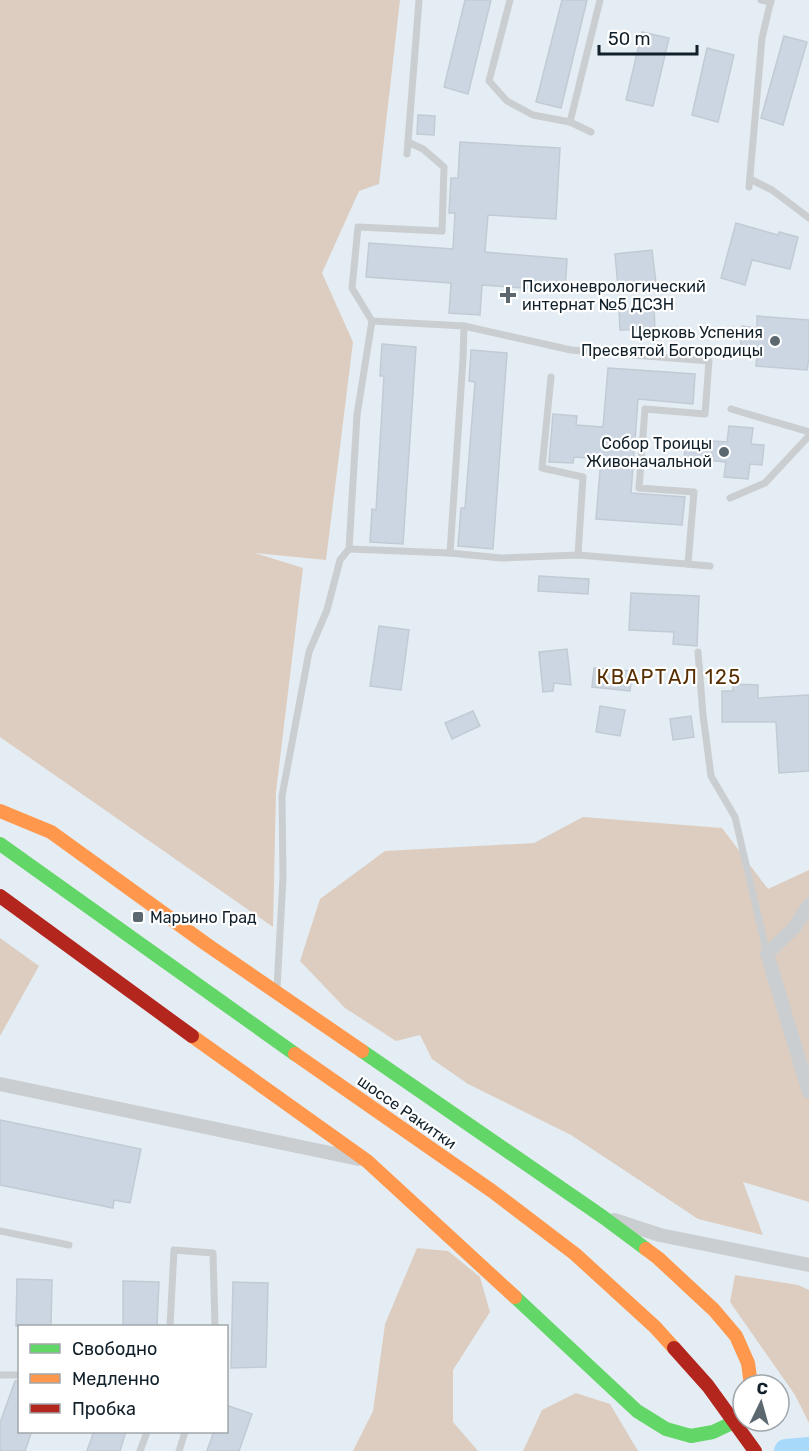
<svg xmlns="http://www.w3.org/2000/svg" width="809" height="1451" font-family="Rubik,sans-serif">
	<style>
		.green { fill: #ddcdc0 }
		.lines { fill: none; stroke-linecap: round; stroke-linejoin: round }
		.river { stroke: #a7d9fb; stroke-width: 24 }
		.building { fill: #ccd6e2; stroke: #c2cad4; stroke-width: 1.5 }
		.lane { stroke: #caced0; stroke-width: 7 }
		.street { stroke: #caced0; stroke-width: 14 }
		.fast { stroke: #63d668; stroke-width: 14 }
		.slow { stroke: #ff974d; stroke-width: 14 }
		.jam { stroke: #b3261e; stroke-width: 14 }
		.poi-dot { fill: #5b6870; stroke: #fff; stroke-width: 2 }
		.labels { text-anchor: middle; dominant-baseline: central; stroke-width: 4.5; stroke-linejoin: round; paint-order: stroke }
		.poi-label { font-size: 16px; fill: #11202a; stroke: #fff; text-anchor: start }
		.street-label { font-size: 16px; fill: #11202a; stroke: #fff }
		.quarter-label { font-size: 20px; letter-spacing: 1.5px; fill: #572e02; stroke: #fff }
	</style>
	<rect width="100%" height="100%" fill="#e4edf3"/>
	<g class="green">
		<path d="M0,0H400L379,184L359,191L322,273L353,342L326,560L255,553L303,568L276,792L273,927L0,737Z"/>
		<path d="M583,817L722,828L768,889L809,870V1202L743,1182L763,1235L698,1219L571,1135L468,1084L432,1059L420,1035L396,1041L345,1008L300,961L320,899L385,851L534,843Z"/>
		<path d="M0,938L39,966L0,1036Z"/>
		<path d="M417,1248L448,1251L480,1277L490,1312L453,1370V1422L478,1451H353L373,1411L385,1324Z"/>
		<path d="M735,1275L798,1285L809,1290V1423L795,1395L730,1302Z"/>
		<path d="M576,1393L610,1404L638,1451H523L542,1410Z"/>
	</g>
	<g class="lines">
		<path class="river" d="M786,1451L809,1449"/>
	</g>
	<g class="building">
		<path d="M465,0H491L468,94L444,87Z"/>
		<path d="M562,0H587L561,108L536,102Z"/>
		<path d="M642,32L669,38L653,106L626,100Z"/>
		<path d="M784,36L807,42L783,125L761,118Z"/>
		<path d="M707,48L734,55L718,122L692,115Z"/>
		<path d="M418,115L435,116L434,135L417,134Z"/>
		<path d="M460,142L560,148L556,219L488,215L485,252L567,259L565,291L482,285L480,315L449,313L451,283L366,277L369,243L453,249L455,213H449L451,178H458Z"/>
		<path d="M736,223L778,235L779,232L798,237L790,269L752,260L745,285L721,278Z"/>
		<path d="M652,250L656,283L618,287L615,254Z"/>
		<path d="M654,307L655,329L620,330L619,309Z"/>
		<path d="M757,316L809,320V358L807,370L756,366L757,355L740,354L742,326L757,328Z"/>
		<path d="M382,344L416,347L403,544L370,542L372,509L376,510L384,376H380Z"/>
		<path d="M471,350L507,353L493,549L458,546L461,508H465L475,382L469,381Z"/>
		<path d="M608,368L695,374L693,404L638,399L631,493L685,497L682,525L596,519L601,459L574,457L573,463L549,462L553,414L577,416L576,425L603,427Z"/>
		<path d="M729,426L753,428L751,444L764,445L762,465L750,464L748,479L724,477L726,462L684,458L686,439L727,442Z"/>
		<path d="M539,576L589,579L588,594L538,591Z"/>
		<path d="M631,593L699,596L697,646L673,644L674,632L629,630Z"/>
		<path d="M379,626L409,630L401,690L370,686Z"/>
		<path d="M567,649L571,685L554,683L553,691L543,692L539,652Z"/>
		<path d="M594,668L632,671L630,691L592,687Z"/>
		<path d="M733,684L758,685V698L809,695V771L779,773L776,722H722V691H733Z"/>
		<path d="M600,706L625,710L620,736L596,732Z"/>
		<path d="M473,711L480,726L452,739L445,723Z"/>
		<path d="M691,716L694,737L673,740L670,719Z"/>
		<path d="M0,1120L141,1149L130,1203L114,1200L113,1208L0,1185Z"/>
		<path d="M17,1279L52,1280L51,1326H16Z"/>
		<path d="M123,1281L159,1282L157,1326H123Z"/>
		<path d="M233,1282L268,1283L266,1367L231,1368Z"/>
		<path d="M15,1381H20V1431H32L25,1451H0V1423Z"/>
		<path d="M226,1405L252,1414L239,1451H207L214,1431H226Z"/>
		<path d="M94,1431H126L120,1451H87Z"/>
	</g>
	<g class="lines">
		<g class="lane">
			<path d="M510,0L489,81L507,101L533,115L570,122L591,132"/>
			<path d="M761,0L771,2"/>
			<path d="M570,122L600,0"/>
			<path d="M407,154L419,0"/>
			<path d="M750,179L772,190L809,218"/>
			<path d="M749,187L762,38L771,0"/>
			<path d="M372,321L464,326L571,350L709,361L705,414L645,409L639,488L694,492L688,564"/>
			<path d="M551,377L542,468L583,477L578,555"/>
			<path d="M731,409L809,432"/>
			<path d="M730,498L765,483L809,436"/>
			<path d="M349,549L450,553L501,558L578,555L710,566"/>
			<path d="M450,553L463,359L464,326"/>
			<path d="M698,652L703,715L711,776L735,817L767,954"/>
			<path d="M277,988L283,878L282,796L309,652L327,610L340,560L349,549L357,415L372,321L352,288L358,227L442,231L444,167L423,149L408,142"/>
			<path d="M0,1231L69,1245"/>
			<path d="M170,1326L174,1250L213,1253L215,1326"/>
			<path d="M0,1375H20"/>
			<path d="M140,1451L147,1432"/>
			<path d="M179,1451L185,1432"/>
		</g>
		<g class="street">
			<path d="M809,905L794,928L767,954L809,1092"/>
			<path d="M0,1084L359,1159"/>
			<path d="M614,1220L660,1235L809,1265"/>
		</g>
		<g class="fast">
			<path d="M0,844L295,1054"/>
			<path d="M362,1051L603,1217L646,1249"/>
			<path d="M515,1297L637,1411L666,1429L691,1436L713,1432L732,1423L743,1408"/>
		</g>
		<g class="slow">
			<path d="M0,811L51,832L206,944L362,1051"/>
			<path d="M192,1036L367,1161L515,1297"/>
			<path d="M295,1054L492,1191L575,1254L655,1327L674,1348"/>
			<path d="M646,1249L658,1258L714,1310L736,1336L748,1363L751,1385"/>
		</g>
		<g class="jam">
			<path d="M0,896L192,1036"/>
			<path d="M674,1348L708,1386L755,1451"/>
		</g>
	</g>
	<g class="poi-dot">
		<path d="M505 286h6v6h6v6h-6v6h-6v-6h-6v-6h6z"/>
		<circle cx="775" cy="341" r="6"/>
		<circle cx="724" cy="452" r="6"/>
		<rect x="132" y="911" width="12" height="12" rx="3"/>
	</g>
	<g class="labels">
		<g class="poi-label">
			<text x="522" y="286">Психоневрологический<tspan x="522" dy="18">интернат №5 ДСЗН</tspan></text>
			<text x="763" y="332" text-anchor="end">Церковь Успения<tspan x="763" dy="18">Пресвятой Богородицы</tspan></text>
			<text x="712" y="443" text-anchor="end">Собор Троицы<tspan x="712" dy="18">Живоначальной</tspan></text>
			<text x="150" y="917">Марьино Град</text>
		</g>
		<g class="street-label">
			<text transform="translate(407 1112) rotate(35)">шоссе Ракитки</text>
		</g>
		<g class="quarter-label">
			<text x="669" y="677">КВАРТАЛ 125</text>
		</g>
	</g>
	<rect x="18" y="1325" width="210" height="108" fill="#ffffff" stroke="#a0a6aa" stroke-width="1.5"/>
	<rect x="30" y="1344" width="30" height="9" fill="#63d668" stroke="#a0a6aa" stroke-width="1.5"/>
	<text x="72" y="1355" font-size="18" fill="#11202a">Свободно</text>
	<rect x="30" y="1374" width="30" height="9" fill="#ff974d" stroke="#a0a6aa" stroke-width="1.5"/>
	<text x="72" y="1385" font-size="18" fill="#11202a">Медленно</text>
	<rect x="30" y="1404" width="30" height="9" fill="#b3261e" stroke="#a0a6aa" stroke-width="1.5"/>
	<text x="72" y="1415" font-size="18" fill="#11202a">Пробка</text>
	<g transform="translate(761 1403) rotate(5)"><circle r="28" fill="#ffffff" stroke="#a0a6aa" stroke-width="1.5"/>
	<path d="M0-4.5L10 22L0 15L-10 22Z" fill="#5b6870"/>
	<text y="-9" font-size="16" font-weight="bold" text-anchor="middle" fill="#11202a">С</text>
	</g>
	<path d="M599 45v9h98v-9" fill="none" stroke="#11202a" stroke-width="3"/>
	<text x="608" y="45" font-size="18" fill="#11202a" stroke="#ffffff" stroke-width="4.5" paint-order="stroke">50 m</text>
</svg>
